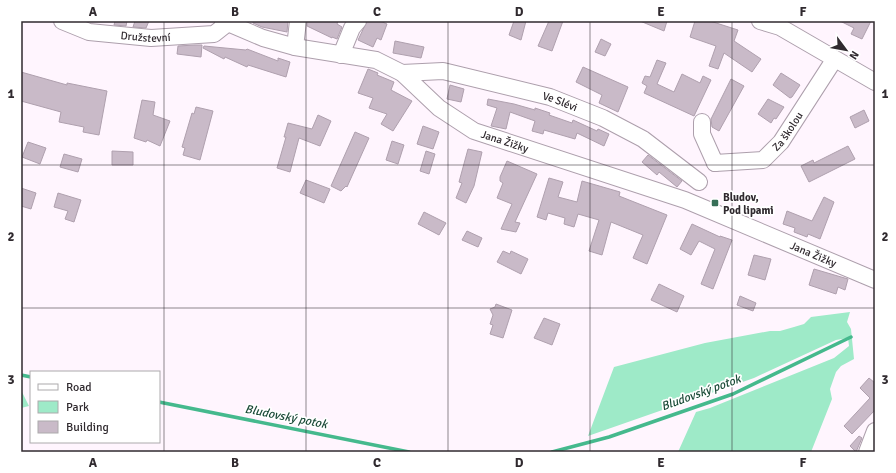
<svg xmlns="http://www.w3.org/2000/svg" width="896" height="473" viewBox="0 0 896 473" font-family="Signika,sans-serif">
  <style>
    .green { fill: #9eeac8 }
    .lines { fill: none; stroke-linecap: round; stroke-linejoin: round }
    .stream { stroke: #45b98d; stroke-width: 3.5 }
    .building { fill: #c9bac8; stroke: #afa0ae }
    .minor-casing { stroke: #ad9fac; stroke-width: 18 }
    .minor { stroke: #fff; stroke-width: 16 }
    .grid { fill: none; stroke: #302a2f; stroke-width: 1; stroke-opacity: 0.55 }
    .poi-dot { fill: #366f57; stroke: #fff; stroke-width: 1.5 }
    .labels { text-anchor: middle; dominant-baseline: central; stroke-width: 3.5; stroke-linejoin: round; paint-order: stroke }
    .street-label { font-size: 11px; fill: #302a2f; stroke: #fff }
    .poi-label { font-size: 11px; font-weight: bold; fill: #302a2f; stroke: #fff; text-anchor: start }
    .water-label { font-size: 12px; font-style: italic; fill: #1a4a37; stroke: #fff }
    .neatline { fill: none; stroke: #302a2f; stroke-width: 1.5 }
    .grid-label { font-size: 13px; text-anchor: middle; font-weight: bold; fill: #302a2f }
  </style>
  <rect width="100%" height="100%" fill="#fff5fe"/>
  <path class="green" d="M850 312 847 322 851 329 854 359 841 366 836 372 830 389 832 399 811 452H678L696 412 710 408 834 358 849 346 848 338 836 340 754 378 588 436 614 367 705 343 770 331H780L794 327 804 324 811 317Z
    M21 390 29 406 21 408Z"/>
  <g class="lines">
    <path class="stream" d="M21 375 31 377
      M159 402 409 452
      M552 452 609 437 733 394 851 337"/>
  </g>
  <path class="building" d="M115 21H127L126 26 114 25Z
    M135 21H149L146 28 133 27Z
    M253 21H288L287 32 262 27 253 23Z
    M307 21H338L337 24 342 27 337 39 332 37V38L307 26Z
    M367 21H380L387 24 381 40 377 38 373 47 358 40Z
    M514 21H526L521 40 509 35Z
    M549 21H563L552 51 538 46Z
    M640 21H667L664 31Z
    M695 21H710L738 30 734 41 761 59 752 72 724 53 718 69 709 66 716 46 690 37Z
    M840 21H871L862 39 851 34 854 28Z
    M601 39 611 44 605 56 595 52Z
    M395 41 424 47 421 58 393 53Z
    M195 45H202L201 57 177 54 178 46Z
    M204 46 246 50 247 49 278 61V58L290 62 286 77 248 65 247 67 225 57 224 59 203 48Z
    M657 60 666 63 657 84 674 92 682 74 700 83 703 76 711 80 694 116 644 93 647 86 642 83 645 76 650 77Z
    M583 67 628 87 618 112 599 103 602 95 576 82Z
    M368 69 378 73 377 75 394 82 391 90 412 101 393 131 381 124 387 114 369 108 373 98 358 93Z
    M21 72 67 85V83L107 91 99 135 83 132 84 127 59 122 61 112 21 101Z
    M781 73 800 85 792 97 790 98 773 85Z
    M731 79 744 86 719 131 712 127 711 119Z
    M450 85 464 89 461 102 447 99Z
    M488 99 514 104 535 110V108L550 113 549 115 572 123 573 120 597 131 598 129 609 134 604 146 577 133 575 139 544 130 543 134 532 131 535 121 510 112 506 129 491 126 497 108 487 105Z
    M768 99 784 107 776 119 774 118 771 123 758 114Z
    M142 100 155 102 153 115 170 121 160 146 147 140 146 142 134 138Z
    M196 107 213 111 200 160 183 155 185 148 182 147 192 113 194 114Z
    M864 110 869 121 855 128 850 117Z
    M318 115 331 121 320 146 299 138 290 172 277 168 286 137H284L288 123 312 129Z
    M423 126 439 132 433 149 417 144Z
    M355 132 369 138 347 187 346 186 341 191 331 186Z
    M392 141 404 145 398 164 386 160Z
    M28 142 46 148 40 164 22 157Z
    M848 146 855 159 809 182 801 166 813 160 814 163Z
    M468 149 482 152 474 186 466 203 456 198 462 183 459 182Z
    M112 151 133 152V165H112Z
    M426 151 435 154 429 174 420 171Z
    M64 154 82 159 78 172 60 167Z
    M648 155 682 181 677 187 659 172 657 175 642 162Z
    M507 161 537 174 515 222 520 223 516 232 501 229 512 204 497 198 503 183 500 181V177Z
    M549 178 563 182 558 197 577 202 582 181 620 192 619 196 667 215 647 264 633 258 643 235 611 222 602 255 589 251 599 220 578 214 574 227 564 224 565 218 548 213 546 220 537 217Z
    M306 180 330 189 324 203 300 193Z
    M21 188 36 193 31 209 21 206Z
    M58 193 81 200 74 222 65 219 68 211 54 207Z
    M824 197 834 202 820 239 808 234 807 237 794 232 795 228 783 224 787 211 812 221Z
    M424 212 446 223 439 235 418 224Z
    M692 224 720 237V236L732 240 713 289 701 284 715 249 699 241 691 255 680 249Z
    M467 231 482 238 478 247 462 240Z
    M503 251 510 254 511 251 528 259 521 274 497 262Z
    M754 255 771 259 765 280 748 275Z
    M814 269 848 279 845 290 838 287 836 294 809 285Z
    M659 284 684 296 677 312 651 300Z
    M740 296 756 303 753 311 737 305Z
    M496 304 512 310 503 338 490 334 493 325 490 324 493 315 490 309 495 307Z
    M544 318 560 324 552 345 534 338Z
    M869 378 875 383V410L852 434 844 426 870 398 860 388Z
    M859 436 862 438 856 452 850 446Z"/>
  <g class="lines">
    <g class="minor-casing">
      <g id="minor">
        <path id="s1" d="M62 21 89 32 151 38 214 34 228 23"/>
        <path id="s2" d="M223 21 263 38 295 47 376 60 402 73 439 108 474 131 685 200 875 280"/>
        <path d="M760 21 780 27 875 82"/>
        <path d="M295 47 298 21"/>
        <path d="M341 55 352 28 358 21"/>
        <path id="s3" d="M402 73 443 71 550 97 603 118 643 139 699 182"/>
        <path d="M702 122V134L715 163"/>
        <path id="s4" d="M715 163 763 160 781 142 834 60"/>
        <path d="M867 452 875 431"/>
      </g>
    </g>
    <use href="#minor" class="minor"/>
  </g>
  <path class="grid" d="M164 21V452M306 21V452M448 21V452M590 21V452M732 21V452M21 165H875M21 308H875"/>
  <rect class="poi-dot" x="711" y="199" width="8" height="8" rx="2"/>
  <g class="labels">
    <g class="street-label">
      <text stroke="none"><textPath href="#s1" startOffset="86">Družstevní</textPath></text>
      <text stroke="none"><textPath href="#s3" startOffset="162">Ve Slévi</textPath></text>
      <text stroke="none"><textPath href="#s4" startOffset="86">Za školou</textPath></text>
      <text stroke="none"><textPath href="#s2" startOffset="313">Jana Žižky</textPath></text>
      <text stroke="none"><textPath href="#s2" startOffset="642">Jana Žižky</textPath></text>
    </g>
    <g class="poi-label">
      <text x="723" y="197">Bludov,<tspan x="723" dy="13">Pod lipami</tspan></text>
    </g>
    <g class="water-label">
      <text transform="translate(701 393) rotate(-20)">Bludovský potok</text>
      <text transform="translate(286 417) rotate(11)">Bludovský potok</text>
    </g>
  </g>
  <rect width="896" height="473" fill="none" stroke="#ffffff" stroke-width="44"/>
  <rect x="30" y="371" width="130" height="72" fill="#ffffff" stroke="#acaaac"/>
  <rect x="38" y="384" width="20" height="6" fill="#ffffff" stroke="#acaaac"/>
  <text x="66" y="391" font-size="12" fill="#302a2f">Road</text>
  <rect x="38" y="401" width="20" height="12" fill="#9eeac8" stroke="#acaaac"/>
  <text x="66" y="411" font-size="12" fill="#302a2f">Park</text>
  <rect x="38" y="421" width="20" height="12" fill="#c9bac8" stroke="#acaaac"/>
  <text x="66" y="431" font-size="12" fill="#302a2f">Building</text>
  <g transform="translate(846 50) rotate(122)" stroke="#ffffff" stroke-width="3" paint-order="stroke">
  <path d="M0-3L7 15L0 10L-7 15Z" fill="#302a2f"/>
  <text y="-6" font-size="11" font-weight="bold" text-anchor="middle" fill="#302a2f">N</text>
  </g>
  <rect x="22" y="22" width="852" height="429" class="neatline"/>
  <g class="grid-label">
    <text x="93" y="16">A</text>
    <text x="235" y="16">B</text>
    <text x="377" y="16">C</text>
    <text x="519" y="16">D</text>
    <text x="661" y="16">E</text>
    <text x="803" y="16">F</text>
    <text x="11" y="98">1</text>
    <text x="885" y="98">1</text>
    <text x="11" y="241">2</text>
    <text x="885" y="241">2</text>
    <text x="11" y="384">3</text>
    <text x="885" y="384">3</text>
    <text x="93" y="467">A</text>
    <text x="235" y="467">B</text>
    <text x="377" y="467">C</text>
    <text x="519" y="467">D</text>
    <text x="661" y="467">E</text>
    <text x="803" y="467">F</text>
  </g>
</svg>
